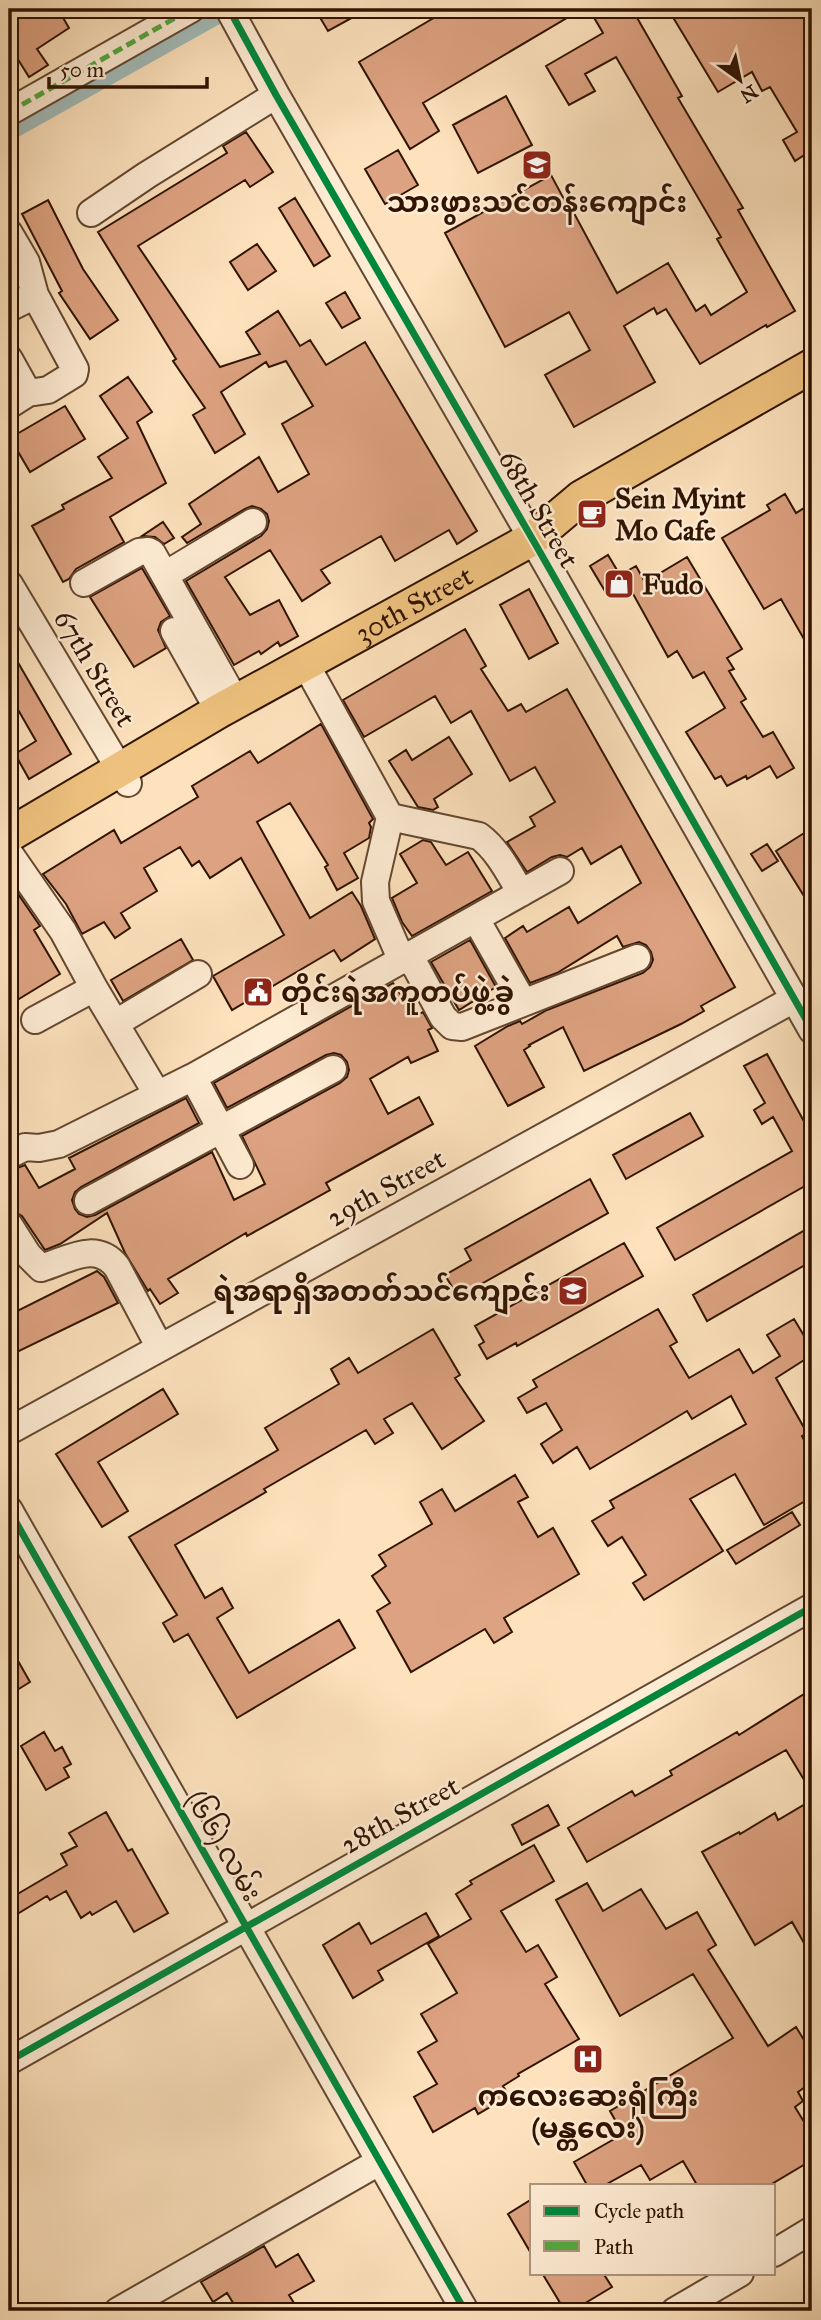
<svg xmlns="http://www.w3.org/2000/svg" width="821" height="2320" viewBox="0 0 821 2320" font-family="'IM FELL Great Primer','Noto Sans Myanmar',serif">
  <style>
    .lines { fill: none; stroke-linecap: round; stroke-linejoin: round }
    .canal { stroke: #a2bcba; stroke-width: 23 }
    .building { fill: #dda281; stroke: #301301; stroke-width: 2 }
    .minor-casing { stroke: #634730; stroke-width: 30 }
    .major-casing { stroke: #301301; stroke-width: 37 }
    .minor { stroke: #feecd4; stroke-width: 26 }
    .major { stroke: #eec17e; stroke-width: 33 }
    .quiet { stroke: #54a840; stroke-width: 5; stroke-dasharray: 10 5; stroke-linecap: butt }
    .cycleway-casing { stroke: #feecd4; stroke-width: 11 }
    .cycleway { stroke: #00873e; stroke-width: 7 }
    .labels { text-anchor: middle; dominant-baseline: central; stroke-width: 5; stroke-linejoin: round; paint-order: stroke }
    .poi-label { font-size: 28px; font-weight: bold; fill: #301301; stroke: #feecd4; text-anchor: start }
    .street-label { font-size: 28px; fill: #301301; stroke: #feecd4 }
  </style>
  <rect width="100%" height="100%" fill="#fde2bd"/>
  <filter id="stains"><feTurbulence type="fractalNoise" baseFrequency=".00286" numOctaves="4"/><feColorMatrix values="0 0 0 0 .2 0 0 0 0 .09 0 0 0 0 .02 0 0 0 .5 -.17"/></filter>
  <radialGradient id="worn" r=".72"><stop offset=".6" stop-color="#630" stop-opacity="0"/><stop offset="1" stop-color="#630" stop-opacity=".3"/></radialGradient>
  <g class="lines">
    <path class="canal" d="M9 129 223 9"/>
  </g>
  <path class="building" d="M9 9H58L69 28 37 49 48 65 29 77 9 45Z
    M315 9H368L328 31Z
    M449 9H582L423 103 439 131 410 149 359 62Z
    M589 9H632L682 96 678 98 743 208 738 210 795 311 767 327 766 325 700 364 666 309 657 314 654 308 624 326 655 382 574 427 545 375 590 350 569 312 505 347 445 233 551 175 566 203 568 202 617 293 668 263 696 311 705 305 711 315 747 292 717 239 721 237 616 57 585 74 595 91 569 105 546 66 603 33Z
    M668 9H812V158L809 152 795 161 783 140 797 132 770 87 762 91 752 72 718 92Z
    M506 96 532 145 478 173 453 125Z
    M246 132 273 172 250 187 245 180 138 246 220 367 260 354 246 332 278 311 300 346 310 340 326 365 365 342 477 531 457 544 449 530 395 561 381 536 321 570 330 583 302 601 270 550 225 577 250 615 279 600 298 636 280 646 278 642 261 654 259 651 234 665 186 581 261 536 267 529 269 521 267 514 261 509 252 506 245 509 187 543 182 537 201 524 189 504 259 457 278 492 309 474 282 424 313 406 286 361 269 367 266 362 221 392 245 434 215 453 193 415 205 408 173 361 176 359 98 232 227 153 223 146Z
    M398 150 418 185 385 204 365 169Z
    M295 198 330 256 314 266 279 208Z
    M48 200 83 269 118 320 90 339 59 293 62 291 22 214Z
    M257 244 276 271 248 290 230 262Z
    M345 292 360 318 342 328 326 303Z
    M128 377 152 412 137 422 166 483 110 517 124 542 76 569 69 579 63 582 32 526 64 509 62 505 112 478 98 457 128 438 100 396Z
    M65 406 85 439 30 472 10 438Z
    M785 494 796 513 812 503V653L781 599 764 609 722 538 770 510 767 505Z
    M163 522 174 538 164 544 155 537 142 536Z
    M608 555 626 585 608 596 590 566Z
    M687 557 742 649 727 658 734 669 729 671 746 699 741 702 763 737 773 732 794 768 777 778 770 766 747 779 746 776 727 786 721 776 715 779 686 732 725 708 704 672 693 678 677 651 668 657 622 574 636 566 645 582Z
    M142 568 170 616 161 622 158 630 166 648 134 667 90 597Z
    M529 589 558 643 529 659 500 605Z
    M465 629 486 666 481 669 508 711 521 704 526 712 567 689 735 987 701 1006 704 1011 681 1024 584 1071 563 1027 529 1045 530 1046 524 1050 544 1087 508 1106 475 1046 508 1026 520 1021 522 1024 547 1010 643 973 650 967 653 960 651 952 646 945 639 942 623 947 617 936 557 973 530 983 505 938 523 926 527 932 569 907 578 923 641 883 621 846 591 864 582 848 567 857 560 855 552 857 527 872 507 842 535 826 530 817 555 802 535 767 510 781 471 711 451 723 435 696 364 737 343 700Z
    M9 647 71 754 29 779 15 754 36 741 9 694Z
    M321 724 373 819 369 823 371 827 369 838 344 853 358 878 337 890 325 867 328 865 290 803 257 822 310 918 352 892 361 906 375 939 341 961 334 950 232 1010 213 976 284 935 241 858 210 878 199 861 192 866 180 847 144 868 157 891 121 913 130 928 115 938 104 922 82 934 66 904 43 874 114 830 121 843 198 797 192 786 250 751 258 763Z
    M449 737 472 774 434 799 438 807 433 810 418 807 389 761 406 750 412 760Z
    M812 828V909L776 851Z
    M423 840 431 842 446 865 468 852 492 891 412 936 402 922 392 898 417 883 400 854Z
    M767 844 778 861 762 871 751 854Z
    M16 891 40 926 34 930 60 974 9 1005V896Z
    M181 939 193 960 123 1001 111 980Z
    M470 940 496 987 459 1010 431 962Z
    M393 983 415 1016 423 1012 432 1028 428 1030 438 1051 411 1063 408 1057 370 1079 388 1114 419 1097 433 1124 326 1183 330 1190 247 1236 246 1233 168 1279 178 1293 160 1304 150 1289 148 1291 125 1253 107 1213 60 1244 45 1250 22 1216 11 1210 9 1206V1171L25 1165 39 1188 75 1169 69 1158 186 1098 199 1123 81 1187 75 1192 72 1200 75 1209 79 1214 87 1217 95 1215 212 1152 234 1200 265 1184 242 1136 340 1083 347 1077 349 1070 347 1062 341 1055 334 1053 326 1055 227 1108 214 1083Z
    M767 1054 812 1136V1182L675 1260 657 1228 792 1151 773 1117 762 1124 754 1110 765 1103 744 1066Z
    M690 1113 703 1136 626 1179 613 1155Z
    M590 1179 608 1213 458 1297 445 1275 471 1260 465 1249Z
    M812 1226V1261L707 1321 693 1295Z
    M624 1243 643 1276 517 1346 516 1343 487 1359 479 1345 484 1342 475 1326Z
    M97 1271 104 1277 118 1303 17 1352 9 1335V1315Z
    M658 1309 677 1342 670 1346 689 1378 739 1349 753 1373 780 1356 767 1335 794 1319 806 1339 812 1335V1355L776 1378 807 1433 802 1436 812 1455V1497L764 1525 735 1474 690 1499 723 1551 644 1600 633 1583 646 1575 622 1537 608 1546 592 1521 614 1508 610 1501 746 1424 731 1396 692 1419 687 1411 590 1469 577 1447 553 1463 541 1444 562 1430 546 1403 527 1413 518 1398 537 1387 533 1380Z
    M433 1329 460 1375 455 1378 484 1421 442 1449 412 1403 384 1419 393 1433 375 1444 366 1430 264 1489 266 1492 175 1545 205 1598 222 1588 233 1608 217 1618 249 1673 339 1620 355 1648 237 1718 188 1634 174 1642 163 1623 177 1615 129 1537 278 1450 265 1428 339 1384 331 1369 349 1358 358 1373Z
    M163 1389 178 1414 98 1462 128 1511 102 1527 56 1454Z
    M515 1475 528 1497 518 1502 538 1537 553 1528 579 1574 504 1618 512 1632 494 1643 485 1629 411 1672 377 1611 390 1603 372 1576 386 1566 379 1555 432 1524 420 1502 442 1489 455 1511Z
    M792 1512 800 1525 736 1564 727 1550Z
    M9 1645 30 1682 9 1695Z
    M812 1689V1793L786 1750 587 1862 568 1828 632 1791 635 1796 672 1775 670 1771 737 1732 739 1735Z
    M44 1732 55 1751 62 1747 71 1764 64 1768 69 1777 46 1790 21 1746Z
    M812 1800V1957L792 1922 755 1945 702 1852 739 1832 740 1834 775 1813 778 1820Z
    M548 1805 559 1825 522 1845 512 1825Z
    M106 1812 128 1851 132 1849 168 1913 134 1932 116 1901 92 1915 90 1912 81 1918 66 1891 50 1900 47 1896 9 1919V1899L67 1865 61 1854 77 1846 69 1833Z
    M534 1845 554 1881 501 1911 526 1952 538 1945 557 1977 545 1984 579 2039 518 2074 519 2076 503 2086 509 2096 478 2114 475 2108 433 2132 414 2097 437 2084 418 2052 437 2041 421 2014 457 1993 428 1944 471 1919 456 1894 472 1884 470 1881Z
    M587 1883 603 1911 641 1889 666 1929 697 1912 716 1945 708 1950 768 2046 796 2027 812 2053V2082L798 2092 803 2101 795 2107 812 2135V2160L770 2185H697L683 2161 650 2180 641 2165 605 2185H587L574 2162 623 2134 610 2111 733 2038 693 1974 620 2016 556 1900Z
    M426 1913 439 1936 378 1971 383 1980 353 1998 323 1945 359 1923 371 1944Z
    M532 2199V2255L508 2214Z
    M264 2246 276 2267 298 2254 314 2281 289 2295 299 2311H238L227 2293 213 2302 201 2282Z
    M542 2273H603L612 2287 572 2311H565Z"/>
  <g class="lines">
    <g class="minor-casing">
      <path id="minor" d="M229 9 276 95 537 547 812 1030
        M9 112 191 9
        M91 213 147 175 276 95
        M9 233 26 262 35 295
        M9 308 35 295 75 369 74 374 48 390 28 393
        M9 359 28 393 9 405
        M165 575 253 522
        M84 583 139 552 148 551 152 553 236 702
        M9 584 128 783
        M174 631 219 711
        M305 663 390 817 375 882 376 901 402 961
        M390 817 479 836C498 850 509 873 521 893
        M9 853 63 931 94 988 157 1094
        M476 919 523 1002
        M410 956 443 1017 452 1026 462 1027 637 958
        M35 1020 94 988
        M116 1023 198 974
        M193 1077 240 1165
        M9 1155 25 1147 39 1148 59 1144 193 1077 560 871
        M88 1201 333 1069
        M9 1225 28 1255 41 1268C68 1260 96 1240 117 1267L160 1348
        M9 1431 794 999
        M9 1510 465 2311
        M9 2061 812 1607
        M774 2253 812 2230
        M118 2311 379 2162
        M675 2311 740 2273"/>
    </g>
    <g class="major-casing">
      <g id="major">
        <path id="s1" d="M9 835 219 711 532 539 582 497 812 366"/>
      </g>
    </g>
    <use href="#minor" class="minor"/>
    <use href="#major" class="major"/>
    <path class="quiet" d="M9 112 191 9"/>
    <g class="cycleway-casing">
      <path id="cycleway" d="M229 9 276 95 537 547 812 1030
        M9 1510 465 2311
        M9 2061 812 1607"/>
    </g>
    <use href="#cycleway" class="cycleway"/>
  </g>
  <defs>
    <g id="school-square" transform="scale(1.575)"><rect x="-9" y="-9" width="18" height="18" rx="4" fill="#8f2418" stroke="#feecd4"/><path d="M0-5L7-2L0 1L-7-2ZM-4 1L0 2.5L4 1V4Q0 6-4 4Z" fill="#fff"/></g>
    <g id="cafe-square" transform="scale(1.575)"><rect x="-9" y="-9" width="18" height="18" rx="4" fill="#8f2418" stroke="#feecd4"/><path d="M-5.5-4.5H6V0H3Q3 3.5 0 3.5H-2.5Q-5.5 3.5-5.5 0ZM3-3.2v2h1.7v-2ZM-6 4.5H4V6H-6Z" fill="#fff"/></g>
    <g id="shop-square" transform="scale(1.575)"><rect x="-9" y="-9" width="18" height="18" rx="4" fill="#8f2418" stroke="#feecd4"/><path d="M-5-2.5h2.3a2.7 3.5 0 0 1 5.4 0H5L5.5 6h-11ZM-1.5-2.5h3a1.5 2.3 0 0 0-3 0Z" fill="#fff"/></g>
    <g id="civic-square" transform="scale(1.575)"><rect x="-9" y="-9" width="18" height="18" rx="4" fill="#8f2418" stroke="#feecd4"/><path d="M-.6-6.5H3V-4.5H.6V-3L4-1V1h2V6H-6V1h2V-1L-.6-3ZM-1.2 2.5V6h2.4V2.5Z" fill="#fff"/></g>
    <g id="university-square" transform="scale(1.575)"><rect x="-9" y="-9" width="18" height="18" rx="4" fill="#8f2418" stroke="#feecd4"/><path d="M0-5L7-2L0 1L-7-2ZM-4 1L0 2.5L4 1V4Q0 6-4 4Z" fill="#fff"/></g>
    <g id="hospital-square" transform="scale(1.575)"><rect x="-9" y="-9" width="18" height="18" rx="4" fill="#8f2418" stroke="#feecd4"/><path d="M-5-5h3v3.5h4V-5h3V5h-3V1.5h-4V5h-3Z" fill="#fff"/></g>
  </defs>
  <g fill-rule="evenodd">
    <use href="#school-square" x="537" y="165"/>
    <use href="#cafe-square" x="592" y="514"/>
    <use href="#shop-square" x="619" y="584"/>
    <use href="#civic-square" x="258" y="992"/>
    <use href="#university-square" x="573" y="1291"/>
    <use href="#hospital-square" x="588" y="2059"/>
  </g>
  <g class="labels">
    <g class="poi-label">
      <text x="537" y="202" text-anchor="middle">သားဖွားသင်တန်းကျောင်း</text>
      <text x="615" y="498">Sein Myint<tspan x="615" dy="32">Mo Cafe</tspan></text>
      <text x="642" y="584">Fudo</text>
      <text x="281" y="992">တိုင်းရဲအကူတပ်ဖွဲ့ခွဲ</text>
      <text x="550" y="1291" text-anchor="end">ရဲအရာရှိအတတ်သင်ကျောင်း</text>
      <text x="588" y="2096" text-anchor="middle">ကလေးဆေးရုံကြီး<tspan x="588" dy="32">(မန္တလေး)</tspan></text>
    </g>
    <g class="street-label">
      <text transform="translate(539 509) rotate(60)">68th Street</text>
      <text stroke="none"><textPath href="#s1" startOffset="466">30th Street</textPath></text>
      <text transform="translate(95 668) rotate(59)">67th Street</text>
      <text transform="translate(386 1188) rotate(-29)">29th Street</text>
      <text transform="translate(400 1815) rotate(-29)">28th Street</text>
      <text transform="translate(224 1846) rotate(60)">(၆၆) လမ်း</text>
    </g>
  </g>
  <rect width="821" height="2320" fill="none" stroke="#fde2bd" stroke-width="35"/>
  <rect x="10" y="10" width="800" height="2299" fill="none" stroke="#301301" stroke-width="3.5"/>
  <rect x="18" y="18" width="786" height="2285" fill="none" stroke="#301301" stroke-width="2"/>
  <rect x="530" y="2184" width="245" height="91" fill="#feecd4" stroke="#ac9580" stroke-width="2"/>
  <rect x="544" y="2206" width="35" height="10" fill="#00873e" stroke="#ac9580" stroke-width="2"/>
  <text x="594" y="2218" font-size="21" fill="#301301">Cycle path</text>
  <rect x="544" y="2241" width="35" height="10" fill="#54a840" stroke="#ac9580" stroke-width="2"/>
  <text x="594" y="2254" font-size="21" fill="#301301">Path</text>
  <g transform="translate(740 80) rotate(147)" stroke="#feecd4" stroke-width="5" paint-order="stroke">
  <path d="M0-5L12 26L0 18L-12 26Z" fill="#301301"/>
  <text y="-10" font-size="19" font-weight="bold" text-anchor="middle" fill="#301301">N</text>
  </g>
  <path d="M49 77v10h158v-10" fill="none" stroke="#301301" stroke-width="3.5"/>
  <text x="60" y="77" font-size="21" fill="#301301" stroke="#feecd4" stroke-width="5" paint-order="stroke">50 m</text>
  <rect width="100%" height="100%" filter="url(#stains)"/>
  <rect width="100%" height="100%" fill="url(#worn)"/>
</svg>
